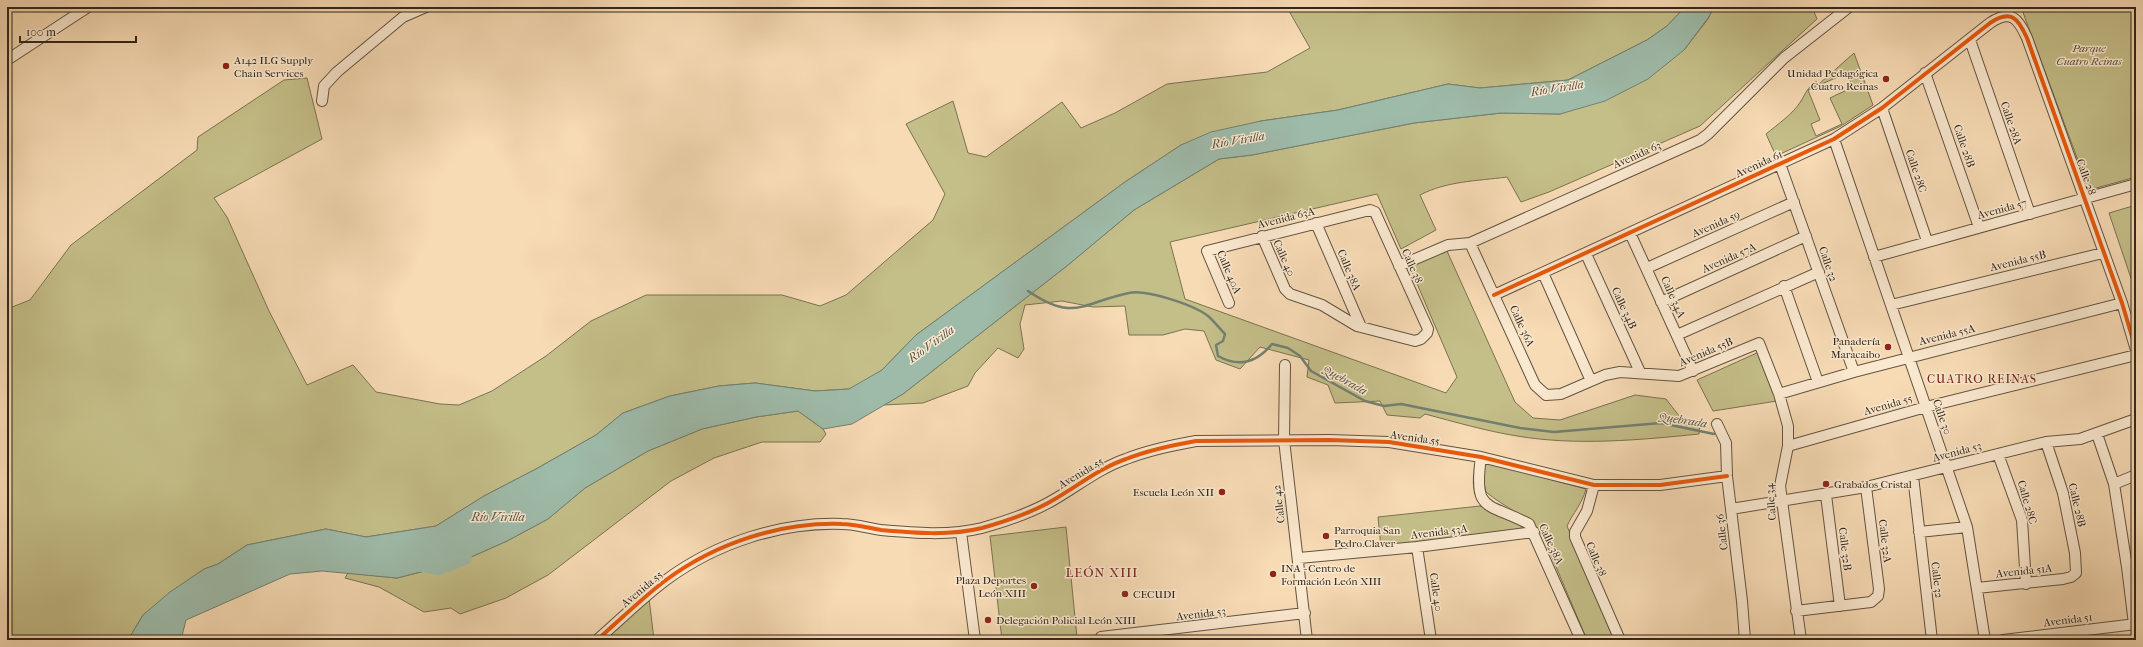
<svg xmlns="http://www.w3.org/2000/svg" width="2143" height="647" viewBox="0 0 2143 647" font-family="'IM FELL French Canon',serif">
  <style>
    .green { fill: #c4be88; stroke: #7b7252; fill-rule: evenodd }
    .water { fill: #9ebbaa; stroke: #738071 }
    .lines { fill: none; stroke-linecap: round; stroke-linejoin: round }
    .stream { stroke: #738071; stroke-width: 2.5 }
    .river { stroke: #9ebbaa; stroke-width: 14 }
    .minor-casing { stroke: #635442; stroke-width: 12 }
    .minor { stroke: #fae8cf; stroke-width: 10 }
    .cycleway-casing { stroke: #fae8cf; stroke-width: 6 }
    .cycleway { stroke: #e8590c; stroke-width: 4 }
    .poi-dot { fill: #8f2418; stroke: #fae8cf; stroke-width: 1.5 }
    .labels { text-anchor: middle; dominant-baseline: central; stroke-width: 3; stroke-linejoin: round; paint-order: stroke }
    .park-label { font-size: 11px; font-style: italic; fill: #564d36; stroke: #fae8cf }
    .poi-label { font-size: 11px; fill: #32271b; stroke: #fae8cf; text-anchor: start }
    .street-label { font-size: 11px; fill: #32271b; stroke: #fae8cf }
    .water-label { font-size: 12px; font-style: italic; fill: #525346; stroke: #fae8cf }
    .neighbourhood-label { font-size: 12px; letter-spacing: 1px; fill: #7a1f14; stroke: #fae8cf }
    .quarter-label { font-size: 13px; letter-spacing: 1px; fill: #7a1f14; stroke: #fae8cf }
  </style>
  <rect width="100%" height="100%" fill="#f7dbb5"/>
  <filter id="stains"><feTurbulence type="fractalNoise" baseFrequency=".005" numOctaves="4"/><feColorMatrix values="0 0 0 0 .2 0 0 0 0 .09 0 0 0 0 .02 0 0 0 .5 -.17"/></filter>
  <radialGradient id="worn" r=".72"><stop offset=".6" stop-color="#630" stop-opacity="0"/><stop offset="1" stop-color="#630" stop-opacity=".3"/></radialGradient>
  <path class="green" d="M1285 7H1685L1667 26 1647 40 1568 80 1480 88 1448 84 1338 110 1261 121 1181 145 1125 182 916 335 882 370 865 381 849 389 815 391 755 383 719 386 670 396 623 413 596 435 536 469 484 496 436 526 366 537 326 529 247 545 218 564 204 569 143 615 128 640H7V537L10 535 7 531V391L9 388 7 387V309L30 300 71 245 197 150 198 137 284 80 307 78 322 139 214 198 227 217 269 311 307 385 353 365 376 392 440 404 459 405 492 391 546 356 591 321 646 295H782L820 306 846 295 933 220 945 194 906 124 953 101 968 153 986 157 1062 102 1081 128 1115 113 1167 84 1267 72 1310 48 1289 11Z
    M1714 7H1812L1817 19 1700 126 1549 192 1521 202 1507 177C1477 181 1447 181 1420 195L1436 230 1401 249 1377 194 1170 242 1185 299 1446 393 1457 377 1409 265 1447 251 1515 402 1533 418 1560 420 1635 395 1666 399 1680 417 1700 422 1699 434C1640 440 1576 446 1517 436 1486 431 1455 422 1425 414L1420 418 1387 415 1380 401 1335 403 1328 385 1307 377 1309 360 1260 347 1240 369 1216 360 1204 331 1185 329 1163 335H1129L1125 306 1093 307 1062 301 1025 305 1020 324 1024 349 1018 358 998 348 975 373 968 386 923 403 884 405 903 394 1068 265 1134 210 1219 159 1252 155 1414 123 1501 113 1560 114 1684 50 1708 19Z
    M2021 7H2125L2136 14V177L2089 190Z
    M1854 53 1873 105 1841 126 1776 156 1766 134C1778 124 1793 114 1801 101 1807 91 1806 90 1816 81L1819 84ZM1847 73 1853 87 1830 98 1842 124 1816 136 1811 124 1820 120 1808 90Z
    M2136 205V293L2109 213Z
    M1759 352 1777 401 1713 411 1697 380Z
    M798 411 823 429 826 434 820 442H762L714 458 671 481 548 575 506 598 460 614 451 608 424 612 379 587 345 578 348 573 397 578 460 562 507 541 548 519 585 488 648 451 702 429 756 417Z
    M1485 462 1586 489C1582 504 1573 513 1567 526L1614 640H1587L1543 536C1527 515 1505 508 1486 492L1483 479Z
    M1480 506 1517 522 1525 531 1381 548 1378 517Z
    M1066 527 1077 637 1050 640H1002L990 536Z
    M649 598 654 640H602Z"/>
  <path class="water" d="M1685 7H1714L1708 18 1684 50 1648 79 1605 101 1560 114 1501 113 1414 123 1252 155 1219 159 1134 210 1068 265 903 394 852 424 823 429 798 411 756 417 702 429 648 451 585 488 548 519 507 541 460 562 397 578 322 571 290 574 186 620 181 640H128L143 615 170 592 204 569 218 564 247 545 326 529 366 537 436 526 484 496 536 469 596 435 623 413 670 396 719 386 755 383 815 391 849 389 882 370 916 335 1125 182 1181 145 1211 132 1261 121 1338 110 1448 84 1480 88 1568 80 1647 40 1667 26Z"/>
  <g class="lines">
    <path class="stream" d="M1028 291C1075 323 1083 302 1129 293 1146 289 1194 305 1208 316 1214 321 1219 328 1225 334L1223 341 1216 345 1218 356C1239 368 1257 362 1272 344L1288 348 1300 356 1311 371 1365 401 1384 406 1401 404 1520 428 1554 432 1661 423 1714 434"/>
    <path class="river" d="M418 564 439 568 465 558"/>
    <g class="minor-casing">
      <path id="minor" d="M1970 40 2030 214
        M7 60 88 7
        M1925 73 1979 227
        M322 101 324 86 337 72 403 17 426 7
        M1882 108 1927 241
        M1834 139 1967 527 1985 640
        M1780 164 1854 372
        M1316 223 1361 327
        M1630 233 1693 371
        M1470 243 1535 385 1546 395 1561 394 1605 375 1620 372 1679 376 1759 343 1779 394 1788 426V446L1780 486 1801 640
        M1586 254 1640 372
        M1874 257 2136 184
        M1399 266 1448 245 1470 243 1700 140 1708 134 1784 58 1849 7
        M1647 268 1794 202
        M1543 273 1591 381
        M1784 286 1818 382
        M1494 295 1834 139 1882 108 1990 23C2011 9 2018 18 2027 38L2122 303 2136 350
        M1661 302 1806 236
        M1229 303 1207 251 1370 210 1375 212 1428 329 1427 333 1421 339 1415 341 1357 326 1322 305 1290 294 1285 289 1262 236
        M1891 305 2103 253
        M1677 335 1819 272
        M1285 365 1284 440 1307 640
        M1779 394 1854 372 2122 303
        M1717 424 1726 443 1727 476 1742 601 1745 640
        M2097 434 2114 484 2127 567 2134 624
        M1788 446 1926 407 2136 355
        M1998 454 2022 520 2026 584
        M1481 457C1473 513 1487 502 1529 524L1581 640
        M1913 476 1932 640
        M2114 484 2136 475
        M1594 485 1587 511 1575 532V537L1620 640
        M1826 495 1840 606
        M1731 509 1866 487 2046 442 2080 439 2136 419
        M961 532 975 640
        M1919 532 1967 527
        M1417 547 1431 640
        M1299 558 1417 547 1534 532
        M1977 588 2063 579 2071 577 2076 573 2075 553 2063 493 2046 442
        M1796 611 1871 602 1878 596 1879 589 1866 487
        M1101 637 1305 613
        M597 640C620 620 642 598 666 580 716 543 780 522 842 524 855 524 868 528 881 530 914 533 950 536 982 528 1007 521 1032 513 1055 499 1079 485 1100 468 1126 459 1149 450 1173 445 1196 441L1330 440 1389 442 1481 457 1594 485H1660L1727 476
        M2003 640 2136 624"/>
    </g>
    <use href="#minor" class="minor"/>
    <g class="cycleway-casing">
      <path id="cycleway" d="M1494 295 1834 139 1882 108 1990 23C2011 9 2018 18 2027 38L2122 303 2136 350
        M597 640C620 620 642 598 666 580 716 543 780 522 842 524 855 524 868 528 881 530 914 533 950 536 982 528 1007 521 1032 513 1055 499 1079 485 1100 468 1126 459 1149 450 1173 445 1196 441L1330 440 1389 442 1481 457 1594 485H1660L1727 476"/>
    </g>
    <use href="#cycleway" class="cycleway"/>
  </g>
  <g class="poi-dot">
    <circle cx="226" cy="66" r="4"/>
    <circle cx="1886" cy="79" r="4"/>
    <circle cx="1888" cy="347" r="4"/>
    <circle cx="1826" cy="484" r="4"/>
    <circle cx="1222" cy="492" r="4"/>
    <circle cx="1326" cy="536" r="4"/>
    <circle cx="1273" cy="574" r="4"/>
    <circle cx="1034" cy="586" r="4"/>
    <circle cx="1125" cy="594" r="4"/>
    <circle cx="988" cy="620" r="4"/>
  </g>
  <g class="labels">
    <g class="park-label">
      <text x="2089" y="48">Parque<tspan x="2089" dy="13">Cuatro Reinas</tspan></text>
    </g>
    <g class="poi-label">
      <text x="234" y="60">A142 ILG Supply<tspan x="234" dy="13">Chain Services</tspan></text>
      <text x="1878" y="73" text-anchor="end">Unidad Pedagógica<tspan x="1878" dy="13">Cuatro Reinas</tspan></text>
      <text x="1880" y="341" text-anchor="end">Panadería<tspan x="1880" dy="13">Maracaibo</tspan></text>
      <text x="1834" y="484">Grabados Cristal</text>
      <text x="1214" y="492" text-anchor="end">Escuela León XII</text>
      <text x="1334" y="530">Parroquia San<tspan x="1334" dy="13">Pedro Claver</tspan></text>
      <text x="1281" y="568">INA - Centro de<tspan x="1281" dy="13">Formación León XIII</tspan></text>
      <text x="1026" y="580" text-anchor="end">Plaza Deportes<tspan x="1026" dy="13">León XIII</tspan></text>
      <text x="1133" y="594">CECUDI</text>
      <text x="996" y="620">Delegación Policial León XIII</text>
    </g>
    <g class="street-label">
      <text transform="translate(2011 123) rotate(71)">Calle 28A</text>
      <text transform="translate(1964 146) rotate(71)">Calle 28B</text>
      <text transform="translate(1637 155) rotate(-24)">Avenida 63</text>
      <text transform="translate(1759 164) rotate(-25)">Avenida 61</text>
      <text transform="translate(1916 171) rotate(71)">Calle 28C</text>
      <text transform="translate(2086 177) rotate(70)">Calle 28</text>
      <text transform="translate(2002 209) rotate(-15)">Avenida 57</text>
      <text transform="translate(1286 218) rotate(-14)">Avenida 63A</text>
      <text transform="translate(1716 224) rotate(-24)">Avenida 59</text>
      <text transform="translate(1284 258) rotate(66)">Calle 40</text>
      <text transform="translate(1729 258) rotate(-24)">Avenida 57A</text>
      <text transform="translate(2018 261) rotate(-14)">Avenida 55B</text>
      <text transform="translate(1828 264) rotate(71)">Calle 32</text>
      <text transform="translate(1412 266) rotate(66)">Calle 38</text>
      <text transform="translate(1349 270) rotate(67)">Calle 38A</text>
      <text transform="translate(1229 272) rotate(67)">Calle 40A</text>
      <text transform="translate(1673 297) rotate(66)">Calle 34A</text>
      <text transform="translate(1624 308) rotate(65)">Calle 34B</text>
      <text transform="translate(1522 326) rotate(65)">Calle 36A</text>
      <text transform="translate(1947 335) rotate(-14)">Avenida 55A</text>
      <text transform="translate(1706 352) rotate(-23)">Avenida 55B</text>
      <text transform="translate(1888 405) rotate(-16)">Avenida 55</text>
      <text transform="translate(1942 417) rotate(71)">Calle 30</text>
      <text transform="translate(1415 438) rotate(8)">Avenida 55</text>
      <text transform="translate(1957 452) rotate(-15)">Avenida 53</text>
      <text transform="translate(1081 473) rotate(-31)">Avenida 55</text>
      <text transform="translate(1771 502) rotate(-95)">Calle 34</text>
      <text transform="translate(2027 502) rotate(74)">Calle 28C</text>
      <text transform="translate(1279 504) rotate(-97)">Calle 42</text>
      <text transform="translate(2077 505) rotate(77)">Calle 28B</text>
      <text transform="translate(1439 532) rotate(-7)">Avenida 53A</text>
      <text transform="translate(1722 532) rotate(-97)">Calle 36</text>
      <text transform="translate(1885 541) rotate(83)">Calle 32A</text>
      <text transform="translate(1551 544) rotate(65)">Calle 38A</text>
      <text transform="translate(1845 549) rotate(83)">Calle 32B</text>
      <text transform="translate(1596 559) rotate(67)">Calle 38</text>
      <text transform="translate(2024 571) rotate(-6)">Avenida 51A</text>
      <text transform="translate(1937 580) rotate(83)">Calle 32</text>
      <text transform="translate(642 589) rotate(-40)">Avenida 55</text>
      <text transform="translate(1436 592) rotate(82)">Calle 40</text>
      <text transform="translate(1201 614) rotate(-7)">Avenida 53</text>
      <text transform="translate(2068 620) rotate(-7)">Avenida 51</text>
    </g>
    <g class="water-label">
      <text transform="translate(1557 88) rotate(-9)">Río Virilla</text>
      <text transform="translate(1238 140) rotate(-10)">Río Virilla</text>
      <text transform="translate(931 344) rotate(-36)">Río Virilla</text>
      <text transform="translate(1345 380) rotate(29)">Quebrada</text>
      <text transform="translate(1683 420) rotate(9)">Quebrada</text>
      <text x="498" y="517">Río Virilla</text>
    </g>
    <g class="neighbourhood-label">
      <text x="1982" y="379">CUATRO REINAS</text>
    </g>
    <g class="quarter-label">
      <text x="1102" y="572">LEÓN XIII</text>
    </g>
  </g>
  <rect width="2143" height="647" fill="none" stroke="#f7dbb5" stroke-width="24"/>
  <rect x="8" y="8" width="2127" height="631" fill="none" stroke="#32271b" stroke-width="2"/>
  <rect x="12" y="12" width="2119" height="623" fill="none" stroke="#32271b"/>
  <path d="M20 36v6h116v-6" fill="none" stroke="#32271b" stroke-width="2"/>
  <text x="26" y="36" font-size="12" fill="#32271b" stroke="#fae8cf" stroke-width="3" paint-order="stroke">100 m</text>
  <rect width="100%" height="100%" filter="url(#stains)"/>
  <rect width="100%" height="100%" fill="url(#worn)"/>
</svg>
